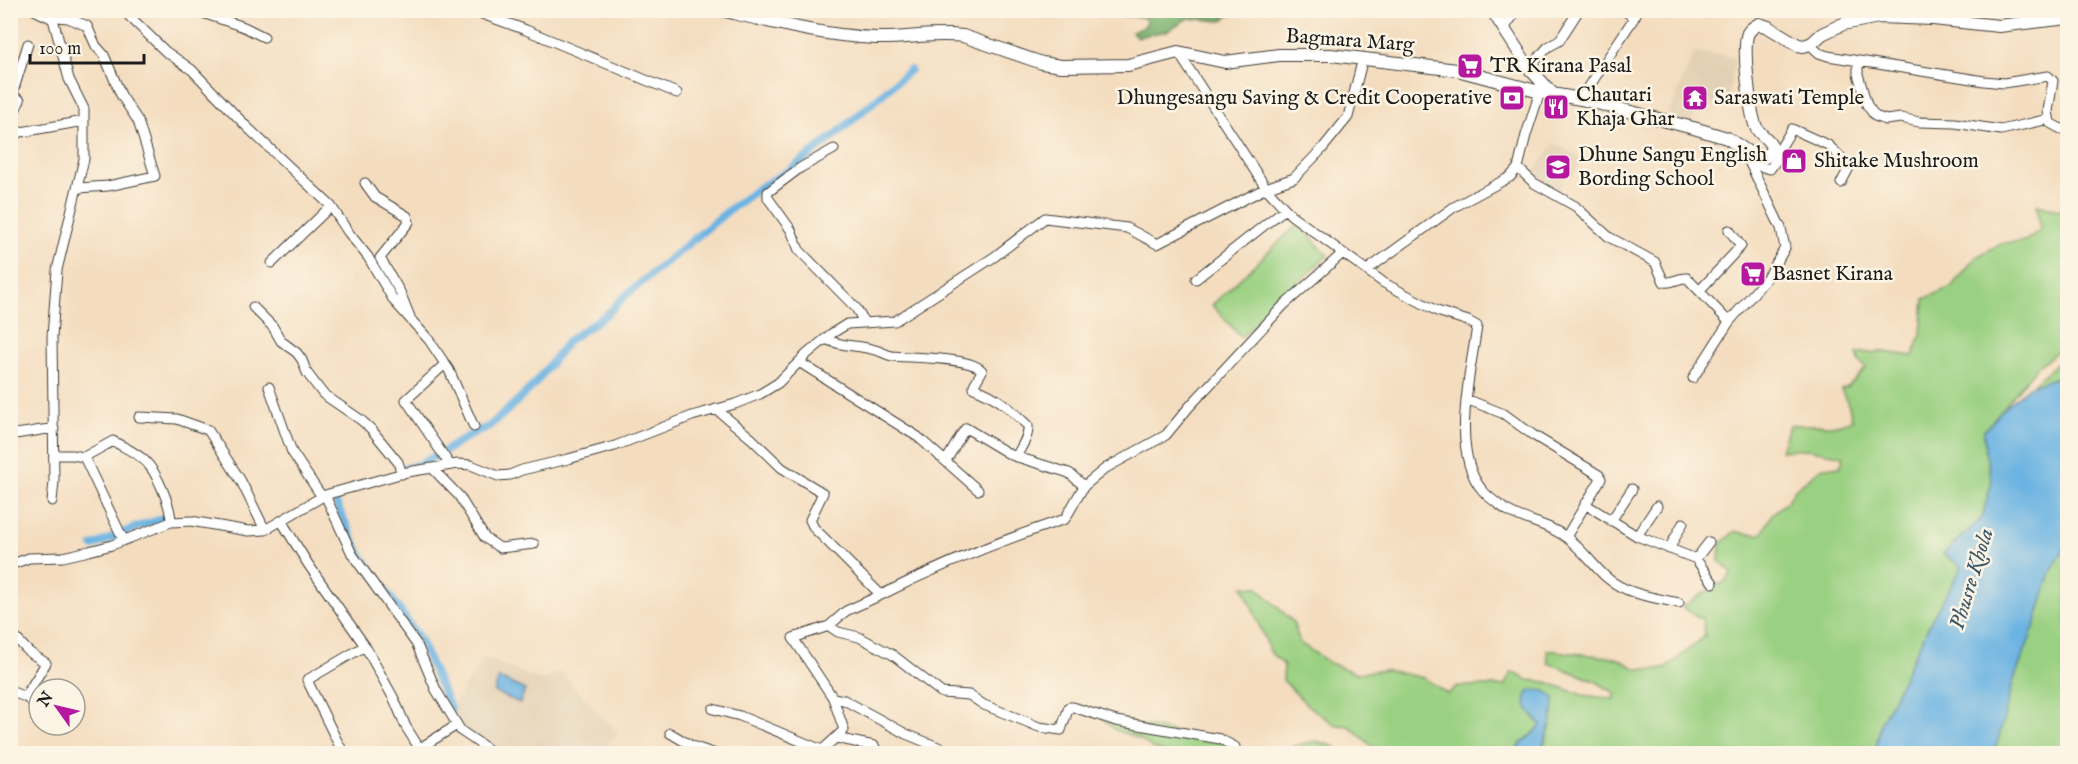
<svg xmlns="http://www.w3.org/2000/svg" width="2078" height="764" viewBox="0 0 2078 764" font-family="'IM FELL English',serif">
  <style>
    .built { fill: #e3d0b4 }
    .green { fill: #9ad081; stroke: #5b764e; stroke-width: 1.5 }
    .forest { fill: #7bb26f; stroke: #4c6746; stroke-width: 1.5 }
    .water { fill: #6ab3e2; stroke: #43687f; stroke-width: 1.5 }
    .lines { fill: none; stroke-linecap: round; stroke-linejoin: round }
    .canal { stroke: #6ab3e2; stroke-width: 8 }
    .street-casing { stroke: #3c3934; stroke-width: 11 }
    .secondary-casing { stroke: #3c3934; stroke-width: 14 }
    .street { stroke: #fff; stroke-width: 9 }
    .secondary { stroke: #fff; stroke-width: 12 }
    .labels { text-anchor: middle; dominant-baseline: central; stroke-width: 5; stroke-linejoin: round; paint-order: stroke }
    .street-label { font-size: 21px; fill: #1c1c1c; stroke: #fcf5e5 }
    .poi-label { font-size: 21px; fill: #1c1c1c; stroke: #fcf5e5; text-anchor: start }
    .water-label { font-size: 22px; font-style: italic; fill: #3b586b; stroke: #fcf5e5 }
  </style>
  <rect width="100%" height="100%" fill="#fcf5e5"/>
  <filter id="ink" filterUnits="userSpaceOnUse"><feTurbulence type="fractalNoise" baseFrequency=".0167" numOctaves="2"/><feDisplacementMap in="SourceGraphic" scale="12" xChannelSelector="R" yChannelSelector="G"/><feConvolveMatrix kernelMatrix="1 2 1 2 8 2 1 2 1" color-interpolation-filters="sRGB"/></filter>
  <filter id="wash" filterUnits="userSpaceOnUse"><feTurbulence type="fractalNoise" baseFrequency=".008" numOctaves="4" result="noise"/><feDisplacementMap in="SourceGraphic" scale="24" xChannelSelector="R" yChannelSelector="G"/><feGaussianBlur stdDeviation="1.35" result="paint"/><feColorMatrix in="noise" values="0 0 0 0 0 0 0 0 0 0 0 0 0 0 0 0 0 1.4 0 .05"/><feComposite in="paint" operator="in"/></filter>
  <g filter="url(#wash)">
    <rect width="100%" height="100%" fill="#f4ddbf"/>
    <path class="built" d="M1694 52 1735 57 1727 108 1697 101 1691 124 1668 116Z
      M1554 143 1584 160 1572 177 1567 175 1557 193 1530 178Z
      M483 657 542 681 560 672 618 733 602 753H499L460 727 451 709Z"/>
    <path class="green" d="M2037 205 2062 211 2068 226 2067 344 2037 367 1984 431 1985 451 1992 481 1982 518 1943 554 1962 567 1934 615 1881 723 1875 753H1541L1551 726 1532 716 1541 724C1533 739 1522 737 1514 753H1380L1349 726 1335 725 1307 705 1283 680 1284 665 1271 653 1243 586 1257 587 1293 622 1300 643 1330 663 1356 673 1386 670 1424 678 1448 694 1457 686H1504L1512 672 1528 680 1547 682 1582 695 1615 699V693L1595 681 1548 663 1547 650 1617 658 1637 669H1665L1705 636 1703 620 1682 607 1718 584H1723L1732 572 1719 561 1720 545 1735 531 1747 534H1762L1772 514 1787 502 1795 489 1823 467H1840L1844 456 1806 449 1781 451 1789 425H1838L1852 420 1849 406 1841 390 1848 387 1866 368 1859 361 1857 353 1885 352 1913 356 1921 335 1924 299 1951 287 1976 257 2002 243 2025 241 2040 230Z
      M1298 224 1328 255 1241 337 1212 305Z
      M2067 355V374L2030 386Z
      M2067 544V753L1993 754 2013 682 2051 572Z
      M1102 718 1219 740 1231 748 1251 749 1255 753H1166L1152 748 1140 739 1114 729Z
      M1316 741 1335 747 1341 753H1288L1294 746Z"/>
    <path class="forest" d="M1086 11V10L1236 11 1221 21 1188 18 1167 31 1137 37 1132 32 1144 27 1147 22 1143 17 1097 15Z"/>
    <path class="water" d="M2067 374V544L2051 572 2035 625 2013 682 1997 744 1993 753H1875L1881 723 1934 615 1962 567 1943 554 1982 518 1992 481 1985 451 1984 431 2003 409 2030 386Z
      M499 678 525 690 520 703 494 692Z
      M1530 690 1545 691 1554 697C1555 722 1546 731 1541 753H1514C1522 737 1533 739 1541 724 1531 715 1519 703 1530 690Z"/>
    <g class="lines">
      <path class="canal" d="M445 451 475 432 488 427 500 417 533 386 568 341 607 314 624 297 729 210 759 188 790 170 833 137 910 70
        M404 469 421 464 440 453
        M334 499 360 554 419 638 451 710
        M93 546 139 526 168 517"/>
    </g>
  </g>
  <g filter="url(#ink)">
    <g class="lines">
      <g class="street-casing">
        <path id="street" d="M123 10 165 51 192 70 247 127 331 206 348 232 368 257 394 301 429 340 449 370 474 427
          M201 10 200 12 244 27 264 37
          M471 10 526 30 677 93
          M1624 10 1634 18 1638 10
          M53 19 57 17 68 18 87 26 96 46 104 55 121 95 138 121 155 176 108 186 78 188
          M1504 29 1517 10
          M1809 44 1819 53 1828 56 1984 81 2004 83 2048 76 2053 81 2048 111 2050 123 2061 129 2068 128
          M1178 52 1266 188 1291 215 1384 283 1437 311 1468 321 1477 326C1471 372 1449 452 1483 491 1489 498 1498 504 1505 509 1523 521 1548 523 1567 538 1582 549 1592 564 1606 577 1625 594 1655 598 1679 603
          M1858 61V74L1867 105 1875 116 1886 120 1901 118 1919 122 1955 123 2001 130 2049 119
          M1529 68 1548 47 1559 41 1579 10
          M1581 99 1634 18
          M10 121 20 100 12 95 28 44
          M10 134 84 121V109L69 79 53 19 34 10
          M834 149 800 168 768 192V198L791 230 799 250 856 308 864 322
          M1750 157 1759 166 1770 169 1778 158 1781 147 1792 129 1828 145 1850 166 1841 183
          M10 166V175
          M1518 168 1534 183 1575 206 1609 237 1655 262 1664 282C1672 284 1678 277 1687 278L1729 322
          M365 183 375 197 407 216 409 222 380 258 400 292 410 317
          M272 263 331 206
          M1367 270 1454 207 1510 177 1518 168 1526 135 1540 92
          M1196 279 1285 209
          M1700 290 1741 246 1729 230
          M253 307 273 327 281 341 297 353 302 360 307 373 323 394 361 420 371 429 398 462 402 474
          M825 339C845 348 856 344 875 350 881 351 886 355 892 356 911 358 973 357 982 371L974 385V388C998 397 1010 408 1028 426 1029 437 1021 447 1016 457
          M799 362 918 437 978 490
          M445 364 406 400 450 465
          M1693 378 1729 322 1770 274 1785 248 1781 228 1743 149
          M10 385V389
          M269 387 292 452 322 497
          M1466 399 1504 414 1533 435 1599 475 1601 479 1599 482 1566 537
          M716 409 752 439 782 468 823 493 810 520 814 528 881 595 846 611 829 626 793 638 833 698 844 730 818 754
          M139 417 177 419 208 430 241 481 265 530
          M10 434C25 434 38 429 54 429
          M54 455H72L84 457 123 539
          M10 457V473
          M84 457 113 441C123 447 136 452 145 461 157 472 171 506 171 522
          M432 468 459 496 485 538 500 548 534 544
          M1084 486 1106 468 1166 435 1189 407 1283 306 1343 253
          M325 495 352 554 417 645 436 690 461 731 495 754
          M52 501 54 481 52 337 57 270 84 159V121
          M1585 504 1637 536 1696 559 1709 542
          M1611 521 1632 489
          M282 522 308 564 365 646 394 699 406 727 423 754
          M1637 536 1657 506
          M1669 549 1683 523
          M1696 559 1713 583
          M10 565 29 558 63 557 89 551 112 545 171 522 191 521 248 531 265 530 325 495 407 472 458 464 471 465 498 476 510 475 522 470 568 459 615 446 692 416 735 404 760 394 778 383 807 354 831 334 847 324 895 321 994 257 1045 218 1127 228 1157 244 1266 188 1294 178 1322 149 1348 117 1363 58
          M881 595C940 565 1002 540 1065 519L1084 486 1069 473 1011 455 966 428C958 438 954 449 947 459L940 457
          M829 626 838 632 859 637 893 655 942 693 969 695 984 705 1022 720 1039 727 1061 730 1069 707H1073L1116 721 1220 739 1235 747
          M10 632 29 652 46 663 25 697 39 706
          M10 691 25 697
          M833 698 844 700 906 734 955 754
          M713 709 740 716 822 750
          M670 733 692 746 715 754
          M836 738 874 746 879 754
          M420 748 457 725
          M345 754 339 745 307 680 365 646"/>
      </g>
      <g class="secondary-casing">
        <path id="secondary" d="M721 10C772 22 823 36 876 38 905 39 935 32 963 36L1042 63 1061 66 1128 65 1178 52 1225 62 1279 55H1331L1457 70 1540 92 1581 99 1697 129 1727 138 1751 154 1766 157 1772 149C1771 139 1760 136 1756 127 1750 113 1742 46 1748 33 1751 28 1755 26 1759 24L1768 27 1798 45 1804 46 1812 43 1822 34 1843 24 1879 17 1933 19 1999 26 2068 18
          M1492 10 1529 68 1552 93"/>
      </g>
      <use href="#street" class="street"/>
      <use href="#secondary" class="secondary"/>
    </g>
  </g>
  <defs>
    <g id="supermarket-square" transform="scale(1.35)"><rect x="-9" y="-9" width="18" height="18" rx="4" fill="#b5179e" stroke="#fcf5e5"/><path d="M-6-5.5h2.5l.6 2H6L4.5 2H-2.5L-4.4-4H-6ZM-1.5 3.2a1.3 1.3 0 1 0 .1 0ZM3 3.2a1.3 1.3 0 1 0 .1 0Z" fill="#fff"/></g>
    <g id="bank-square" transform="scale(1.35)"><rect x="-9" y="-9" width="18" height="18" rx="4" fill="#b5179e" stroke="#fcf5e5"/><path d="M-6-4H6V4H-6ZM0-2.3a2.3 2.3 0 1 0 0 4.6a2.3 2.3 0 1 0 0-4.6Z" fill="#fff"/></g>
    <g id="temple-square" transform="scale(1.35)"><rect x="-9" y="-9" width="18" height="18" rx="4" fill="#b5179e" stroke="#fcf5e5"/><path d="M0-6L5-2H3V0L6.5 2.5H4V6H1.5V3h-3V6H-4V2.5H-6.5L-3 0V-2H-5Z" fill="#fff"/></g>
    <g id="restaurant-square" transform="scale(1.35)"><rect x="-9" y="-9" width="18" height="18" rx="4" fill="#b5179e" stroke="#fcf5e5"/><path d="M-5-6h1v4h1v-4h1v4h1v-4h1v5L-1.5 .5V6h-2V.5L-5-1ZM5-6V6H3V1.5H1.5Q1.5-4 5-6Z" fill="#fff"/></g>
    <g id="shop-square" transform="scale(1.35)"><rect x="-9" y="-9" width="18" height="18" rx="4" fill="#b5179e" stroke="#fcf5e5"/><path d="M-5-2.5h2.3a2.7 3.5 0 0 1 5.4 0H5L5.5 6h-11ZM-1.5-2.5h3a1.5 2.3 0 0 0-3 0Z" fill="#fff"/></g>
    <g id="school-square" transform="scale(1.35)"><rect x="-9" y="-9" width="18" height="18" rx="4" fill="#b5179e" stroke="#fcf5e5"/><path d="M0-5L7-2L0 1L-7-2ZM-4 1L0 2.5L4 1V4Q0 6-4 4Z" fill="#fff"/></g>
  </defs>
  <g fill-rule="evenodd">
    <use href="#supermarket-square" x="1470" y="66"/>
    <use href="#bank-square" x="1512" y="98"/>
    <use href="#temple-square" x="1695" y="98"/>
    <use href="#restaurant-square" x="1556" y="107"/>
    <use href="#shop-square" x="1794" y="161"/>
    <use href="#school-square" x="1558" y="167"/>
    <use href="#supermarket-square" x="1753" y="274"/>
  </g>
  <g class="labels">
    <g class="street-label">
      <text transform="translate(1350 41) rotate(4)">Bagmara Marg</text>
    </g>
    <g class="poi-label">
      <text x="1490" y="66">TR Kirana Pasal</text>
      <text x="1576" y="95">Chautari<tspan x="1576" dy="24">Khaja Ghar</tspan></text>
      <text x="1492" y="98" text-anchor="end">Dhungesangu Saving &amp; Credit Cooperative</text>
      <text x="1714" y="98">Saraswati Temple</text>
      <text x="1578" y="155">Dhune Sangu English<tspan x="1578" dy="24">Bording School</tspan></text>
      <text x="1814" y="161">Shitake Mushroom</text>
      <text x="1772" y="274">Basnet Kirana</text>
    </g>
    <g class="water-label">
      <text transform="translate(1972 579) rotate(-73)">Phusre Khola</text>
    </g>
  </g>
  <rect width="2078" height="764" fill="none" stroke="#fcf5e5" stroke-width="36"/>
  <g transform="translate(57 707) rotate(304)"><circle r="28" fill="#fcf5e5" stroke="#a29e95" stroke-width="1.5"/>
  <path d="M0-4.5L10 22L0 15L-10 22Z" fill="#b5179e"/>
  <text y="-9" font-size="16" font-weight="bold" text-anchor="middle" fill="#1c1c1c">N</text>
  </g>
  <path d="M30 54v9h114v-9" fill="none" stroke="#1c1c1c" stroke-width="3"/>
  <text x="39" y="54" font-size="18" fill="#1c1c1c" stroke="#fcf5e5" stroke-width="4.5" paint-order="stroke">100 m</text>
</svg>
